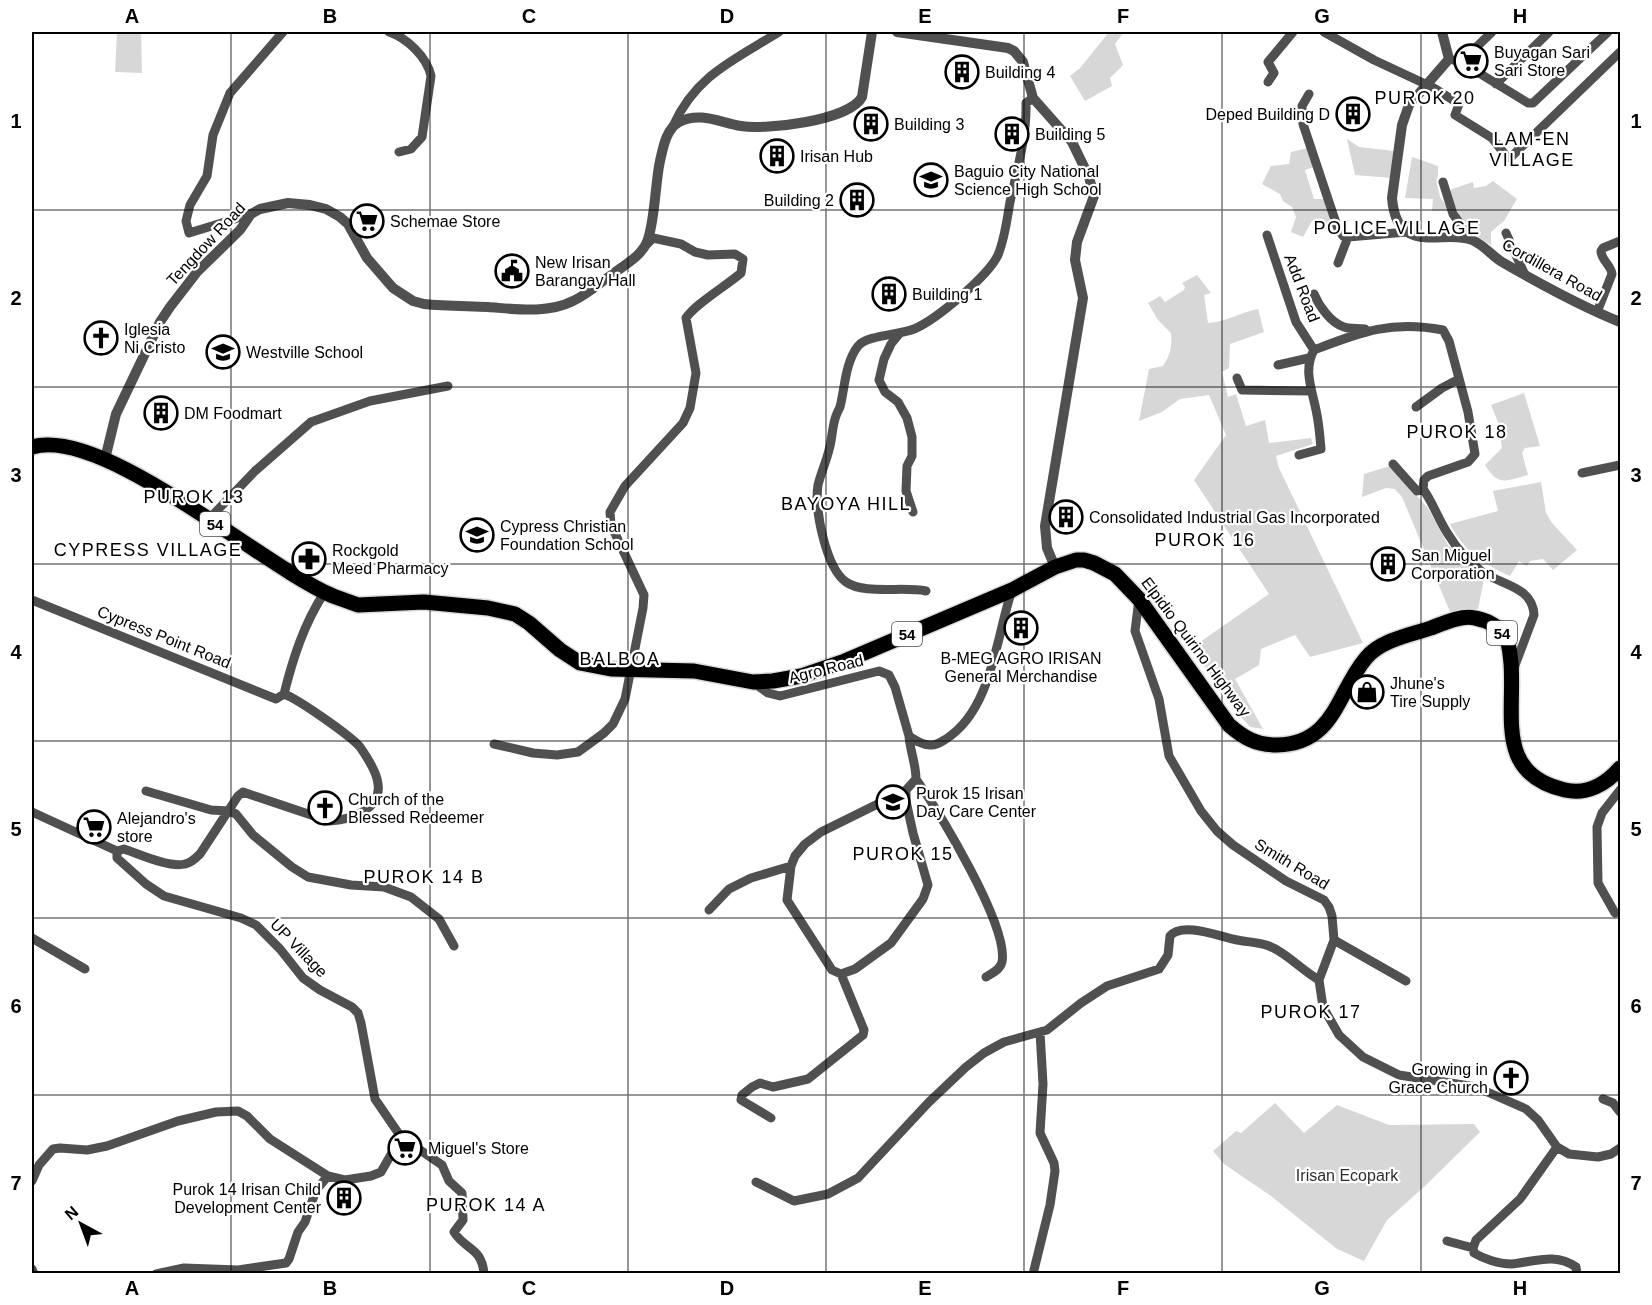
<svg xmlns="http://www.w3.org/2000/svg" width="1652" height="1305" viewBox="0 0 1652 1305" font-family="Helvetica,sans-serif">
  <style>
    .green { fill: #d7d7d7 }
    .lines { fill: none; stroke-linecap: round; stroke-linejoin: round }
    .trunk-casing { stroke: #dbdbdb; stroke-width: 18 }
    .minor { stroke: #505050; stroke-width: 9 }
    .tertiary { stroke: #505050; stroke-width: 10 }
    .trunk { stroke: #000; stroke-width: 15 }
    .grid { fill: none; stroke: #000; stroke-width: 1.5; stroke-opacity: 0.55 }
    .labels { text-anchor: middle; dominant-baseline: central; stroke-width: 4.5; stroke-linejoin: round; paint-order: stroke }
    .shield { fill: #fff; stroke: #4c4c4c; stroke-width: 1.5 }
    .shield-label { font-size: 15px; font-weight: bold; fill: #000 }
    .poi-label { font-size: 16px; fill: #000; stroke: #fff; text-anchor: start }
    .street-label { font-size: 16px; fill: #000; stroke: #fff }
    .park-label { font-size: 16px; fill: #2e2e2e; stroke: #fff }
    .neighbourhood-label { font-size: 18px; letter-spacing: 1.5px; fill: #000; stroke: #fff }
    .neatline { fill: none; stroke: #000; stroke-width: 2 }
    .grid-label { font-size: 20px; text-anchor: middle; font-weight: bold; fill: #000 }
  </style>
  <rect width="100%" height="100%" fill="#fff"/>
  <path class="green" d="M117 32H141L142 73 115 72Z
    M1109 32H1124L1115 44 1123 65 1110 78 1112 86 1085 101 1070 76 1080 68Z
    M1347 139 1359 147 1394 151 1391 178 1355 175Z
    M1308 148 1314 167 1305 170 1314 199H1324L1331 224 1312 221 1303 237 1291 232 1296 217 1292 207 1283 201 1280 194 1262 184 1271 166 1289 164 1291 152Z
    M1412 157 1438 166V176L1436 180 1440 197 1450 211H1432L1433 199 1405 198Z
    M1493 181 1517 199 1504 221 1491 232V245C1466 231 1460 219 1449 193L1452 189 1473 182 1474 188 1486 186Z
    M1197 275 1211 293 1204 295 1208 323C1226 322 1241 312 1258 309L1264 332 1230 344 1229 368 1222 372 1228 397 1236 394 1246 426 1265 420 1269 443 1311 438 1313 444 1276 456 1279 468 1363 643 1310 657 1295 635 1261 649 1259 665 1235 679 1263 729 1250 727 1241 717 1200 660 1190 649 1269 594 1194 480 1226 435 1209 395 1180 399 1162 412 1139 421 1149 369 1163 366C1171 354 1172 346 1171 333L1158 320 1148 303 1160 296 1165 302 1184 290 1185 287 1182 283Z
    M1524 393 1540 446 1525 448 1522 453 1528 475C1505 481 1499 487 1485 465L1502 448 1498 422 1491 405Z
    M1390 466 1428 508 1448 545 1475 573 1484 579 1478 609 1450 612 1402 497 1395 489 1386 488 1362 497 1364 474Z
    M1541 482 1546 513 1552 523 1577 550 1553 570 1543 559 1530 561 1527 566 1519 561 1510 576C1483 564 1464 551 1450 524L1498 511 1493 491Z
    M1275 1103 1304 1133 1337 1105 1389 1125 1474 1124 1480 1132 1425 1186 1387 1220 1364 1261 1337 1249 1271 1196 1224 1164 1213 1151 1236 1131 1241 1133Z"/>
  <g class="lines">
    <g class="trunk-casing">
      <path id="trunk" d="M32 447C104 426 262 566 333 596L358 605 424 602 488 608 515 614 529 623 560 650 580 663 611 669 694 671 753 682 773 681 801 676 845 661 1012 590 1055 567 1076 560H1084L1094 563 1115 574 1139 599 1229 725C1244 738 1256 745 1277 745 1335 744 1337 692 1366 658 1381 640 1410 635 1431 628 1444 623 1461 615 1475 618 1486 620 1499 626 1505 636 1510 644 1510 655 1511 663 1515 716 1495 774 1565 790 1587 795 1606 784 1620 768"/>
    </g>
    <path class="minor" d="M389 32C407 38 427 57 431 76L422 137 411 149 399 152
      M1324 32 1374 60 1434 88 1459 104 1455 115 1492 138 1507 157 1510 158 1620 52
      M1449 59 1461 62 1528 103H1533L1608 32
      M1461 62 1492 32
      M1268 82 1274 73 1268 62 1293 32
      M1496 84 1549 32
      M1309 94 1302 106 1303 124 1338 229 1343 236 1348 237 1407 232
      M673 126C696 75 734 60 779 32
      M1443 182 1453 214 1471 239
      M251 214 189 233 186 221 190 205 207 176 213 135 230 93 283 32
      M1506 233 1525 275
      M1267 235 1296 322 1314 350
      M1338 263 1348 237
      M1314 294C1319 306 1331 323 1344 327 1350 329 1358 328 1365 329
      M1597 312 1612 274C1611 265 1601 260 1601 251L1603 248 1620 241
      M900 333 891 344 884 359 879 380 885 392 898 402 907 418 912 437V456L907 466 906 491 913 512
      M1278 365 1309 358
      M1237 378 1242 390 1311 391
      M1416 407 1442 388 1459 379
      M1299 455 1321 449C1320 436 1319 423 1316 410 1312 389 1303 370 1314 350 1361 332 1391 320 1443 330L1449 341 1468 412 1475 454 1468 462 1428 476 1424 480 1423 489C1434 504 1439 522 1450 537 1457 549 1470 562 1481 571 1500 585 1533 586 1534 615L1514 668
      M1393 464 1417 491 1423 489
      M1582 473 1620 465
      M208 520 255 471 311 422 370 401 448 386
      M926 591C904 586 864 595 846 582 826 568 814 509 818 485 821 473 826 462 829 450 832 440 832 429 835 419 836 415 838 411 840 407 845 387 845 363 858 346 867 335 900 335 914 329 936 320 988 276 998 255 1005 238 1007 219 1010 202 1017 170 1027 136 1026 103L1033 98
      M1139 599 1135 631 1159 699 1169 756 1201 811 1217 831 1233 845 1286 881 1324 900 1329 907 1332 916 1334 940 1319 980 1323 1007 1339 1035 1363 1057 1399 1075 1476 1087 1526 1109 1538 1120 1557 1147 1569 1154 1598 1157 1611 1154 1620 1148
      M32 600 276 699 284 694
      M753 682 768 693 780 696 879 671 889 675 895 687 909 736C915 740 922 745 930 745 936 746 941 742 946 739 992 710 996 637 1012 590
      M909 736C910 751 916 764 916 779 939 812 1009 926 1002 962 1000 970 992 973 986 977
      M494 744 533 753 557 755 578 752 604 733 613 724 625 699 643 608 644 595 611 525 610 512 625 486 683 423 690 408 696 373 686 318C695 304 726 286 741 273L743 259 735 254 708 255 695 252 681 244 653 238 646 245
      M146 791 211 810 229 811 236 814 253 835 292 867 308 877 351 885 384 887 411 897 439 919 454 946
      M32 812 117 851
      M117 851 124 849C139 854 169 868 185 864 191 863 196 858 200 854L238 796 243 792 329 821C349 820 382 810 378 784 377 772 367 757 360 747 351 736 298 699 284 694 293 658 304 624 324 593
      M709 910 729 889 751 878 791 866
      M1615 913 1598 883 1597 827 1602 813 1620 790
      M32 938 85 969
      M1334 940 1406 981
      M841 974 855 969 891 943 923 899 928 885 913 833 906 801V790
      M1603 1099 1613 1103 1620 1112
      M771 1118 741 1100 742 1095 752 1087 760 1083 773 1087 808 1079 863 1035 864 1030 841 974 832 970 787 900 791 866 795 856 805 844 821 832 906 790 916 779
      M401 1137 442 1165 449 1181 462 1193 463 1220 454 1232C465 1250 482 1247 484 1274
      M1557 1147 1520 1199 1476 1240 1473 1248 1474 1253C1484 1259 1499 1264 1511 1264 1534 1262 1555 1252 1576 1267L1577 1274
      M32 1181 39 1165 53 1149 60 1148 87 1150 107 1146 178 1121 216 1112 238 1111 247 1116 270 1139 328 1176 345 1180 371 1176 381 1172 401 1137 375 1099 361 1023 358 1013 352 1007 320 990 303 978 280 949 256 925 241 918 164 896 146 884 117 858V851
      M756 1182 794 1201 828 1194 858 1178 929 1102 966 1067 984 1053 1004 1042 1047 1030 1081 1003 1107 986 1159 969 1168 955 1170 936C1182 921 1221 937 1237 940 1247 942 1259 942 1269 946 1287 953 1301 970 1319 980
      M1447 1241 1473 1248
      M32 1269 34 1274
      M156 1274 184 1268 238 1270 286 1263 289 1259 298 1232 305 1222 316 1190 328 1176
      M1033 1274 1050 1205 1055 1171 1054 1163 1040 1133 1043 1084 1040 1032"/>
    <path class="tertiary" d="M897 32 1008 48 1014 51 1023 62 1033 98 1072 142 1089 177 1094 196 1077 242 1075 260 1083 298 1045 526 1047 548 1055 567
      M1442 32 1449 59 1409 105 1402 125 1392 198C1393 210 1397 227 1409 233 1428 243 1453 232 1472 240 1484 245 1492 256 1502 262 1540 284 1580 306 1620 322
      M105 459 116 414 160 322 170 307 197 272 240 230 251 214 260 209 288 203 310 205 326 209 340 217 348 224 367 258 393 288 413 301 424 304C446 306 467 306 488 307 515 309 547 314 573 301 588 294 601 282 614 273 626 264 641 256 647 242 655 222 655 184 660 161 663 148 666 129 679 122 700 111 721 123 741 126 766 130 849 121 862 97L872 32"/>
    <use href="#trunk" class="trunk"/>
  </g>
  <path class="grid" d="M231 32V1274M430 32V1274M628 32V1274M826 32V1274M1024 32V1274M1222 32V1274M1421 32V1274M32 210H1620M32 387H1620M32 564H1620M32 741H1620M32 918H1620M32 1095H1620"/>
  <defs>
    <g id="supermarket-ring" transform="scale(1.725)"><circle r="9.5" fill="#fff" stroke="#000" stroke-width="1.5"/><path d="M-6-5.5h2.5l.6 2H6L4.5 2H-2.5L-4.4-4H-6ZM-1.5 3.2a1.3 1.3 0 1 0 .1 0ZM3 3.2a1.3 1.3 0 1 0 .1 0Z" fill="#000"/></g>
    <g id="building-ring" transform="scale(1.725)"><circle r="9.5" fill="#fff" stroke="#000" stroke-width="1.5"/><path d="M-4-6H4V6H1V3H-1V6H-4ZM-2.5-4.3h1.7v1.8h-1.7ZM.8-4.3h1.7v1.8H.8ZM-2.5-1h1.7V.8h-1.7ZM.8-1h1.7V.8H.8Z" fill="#000"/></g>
    <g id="school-ring" transform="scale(1.725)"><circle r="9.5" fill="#fff" stroke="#000" stroke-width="1.5"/><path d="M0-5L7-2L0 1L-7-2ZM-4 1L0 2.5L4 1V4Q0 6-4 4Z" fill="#000"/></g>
    <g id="civic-ring" transform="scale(1.725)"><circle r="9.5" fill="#fff" stroke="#000" stroke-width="1.5"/><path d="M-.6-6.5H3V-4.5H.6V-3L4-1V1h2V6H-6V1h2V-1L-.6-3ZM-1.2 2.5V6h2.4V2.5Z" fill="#000"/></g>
    <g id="church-ring" transform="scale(1.725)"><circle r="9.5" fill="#fff" stroke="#000" stroke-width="1.5"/><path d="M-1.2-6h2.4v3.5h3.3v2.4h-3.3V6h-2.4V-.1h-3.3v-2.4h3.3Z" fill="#000"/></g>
    <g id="pharmacy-ring" transform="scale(1.725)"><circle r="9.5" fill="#fff" stroke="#000" stroke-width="1.5"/><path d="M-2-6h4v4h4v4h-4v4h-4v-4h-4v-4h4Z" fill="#000"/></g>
    <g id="shop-ring" transform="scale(1.725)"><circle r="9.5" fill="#fff" stroke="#000" stroke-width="1.5"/><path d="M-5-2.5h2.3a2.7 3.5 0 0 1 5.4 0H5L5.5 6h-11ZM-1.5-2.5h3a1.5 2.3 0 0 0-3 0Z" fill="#000"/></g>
  </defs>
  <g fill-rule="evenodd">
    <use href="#supermarket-ring" x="1471" y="61"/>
    <use href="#building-ring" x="962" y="72"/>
    <use href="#building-ring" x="1353" y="114"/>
    <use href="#building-ring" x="871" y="124"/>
    <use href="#building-ring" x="1012" y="134"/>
    <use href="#building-ring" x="777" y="156"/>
    <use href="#school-ring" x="931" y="180"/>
    <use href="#building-ring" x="857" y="200"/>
    <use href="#supermarket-ring" x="367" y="221"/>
    <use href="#civic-ring" x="512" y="271"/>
    <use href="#building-ring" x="889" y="294"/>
    <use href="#church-ring" x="101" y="338"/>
    <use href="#school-ring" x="223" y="352"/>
    <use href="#building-ring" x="161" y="413"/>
    <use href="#building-ring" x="1066" y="517"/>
    <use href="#school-ring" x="477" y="535"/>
    <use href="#pharmacy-ring" x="309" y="559"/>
    <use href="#building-ring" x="1388" y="564"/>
    <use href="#building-ring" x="1021" y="628"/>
    <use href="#shop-ring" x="1367" y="692"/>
    <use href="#school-ring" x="893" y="802"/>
    <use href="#church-ring" x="325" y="808"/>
    <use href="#supermarket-ring" x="94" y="827"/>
    <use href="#church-ring" x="1511" y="1078"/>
    <use href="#supermarket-ring" x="405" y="1148"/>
    <use href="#building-ring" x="344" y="1198"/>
  </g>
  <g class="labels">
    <g class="shield">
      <rect x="200" y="512" width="30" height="24" rx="4.5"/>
      <rect x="1487" y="621" width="30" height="24" rx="4.5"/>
      <rect x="892" y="622" width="30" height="24" rx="4.5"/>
    </g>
    <g class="shield-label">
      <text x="215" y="524">54</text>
      <text x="1502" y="633">54</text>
      <text x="907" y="634">54</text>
    </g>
    <g class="poi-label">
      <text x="1494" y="52">Buyagan Sari<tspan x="1494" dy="18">Sari Store</tspan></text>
      <text x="985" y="72">Building 4</text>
      <text x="1330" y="114" text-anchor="end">Deped Building D</text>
      <text x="894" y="124">Building 3</text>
      <text x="1035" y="134">Building 5</text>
      <text x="800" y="156">Irisan Hub</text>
      <text x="954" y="171">Baguio City National<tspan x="954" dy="18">Science High School</tspan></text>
      <text x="834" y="200" text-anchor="end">Building 2</text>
      <text x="390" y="221">Schemae Store</text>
      <text x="535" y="262">New Irisan<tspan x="535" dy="18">Barangay Hall</tspan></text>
      <text x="912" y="294">Building 1</text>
      <text x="124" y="329">Iglesia<tspan x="124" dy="18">Ni Cristo</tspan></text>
      <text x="246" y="352">Westville School</text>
      <text x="184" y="413">DM Foodmart</text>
      <text x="1089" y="517">Consolidated Industrial Gas Incorporated</text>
      <text x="500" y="526">Cypress Christian<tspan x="500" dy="18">Foundation School</tspan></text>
      <text x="332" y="550">Rockgold<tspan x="332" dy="18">Meed Pharmacy</tspan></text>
      <text x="1411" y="555">San Miguel<tspan x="1411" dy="18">Corporation</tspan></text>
      <text x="1021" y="658" text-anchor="middle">B-MEG AGRO IRISAN<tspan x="1021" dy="18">General Merchandise</tspan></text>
      <text x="1390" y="683">Jhune's<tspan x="1390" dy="18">Tire Supply</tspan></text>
      <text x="916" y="793">Purok 15 Irisan<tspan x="916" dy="18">Day Care Center</tspan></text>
      <text x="348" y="799">Church of the<tspan x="348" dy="18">Blessed Redeemer</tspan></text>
      <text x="117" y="818">Alejandro's<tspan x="117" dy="18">store</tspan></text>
      <text x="1488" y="1069" text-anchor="end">Growing in<tspan x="1488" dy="18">Grace Church</tspan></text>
      <text x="428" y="1148">Miguel's Store</text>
      <text x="321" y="1189" text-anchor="end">Purok 14 Irisan Child<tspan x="321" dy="18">Development Center</tspan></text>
    </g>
    <g class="street-label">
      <text transform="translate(206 244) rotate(-47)">Tengdow Road</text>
      <text transform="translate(1552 270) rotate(29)">Cordillera Road</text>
      <text transform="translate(1302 288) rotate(69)">Add Road</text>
      <text transform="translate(164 637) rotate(22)">Cypress Point Road</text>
      <text transform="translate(1196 647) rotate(53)">Elpidio Quirino Highway</text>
      <text transform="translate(826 669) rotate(-14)">Agro Road</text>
      <text transform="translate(1292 864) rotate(31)">Smith Road</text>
      <text transform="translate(299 948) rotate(46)">UP Village</text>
    </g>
    <g class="park-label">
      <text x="1347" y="1175">Irisan Ecopark</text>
    </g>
    <g class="neighbourhood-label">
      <text x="1425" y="98">PUROK 20</text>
      <text x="1532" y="139">LAM-EN<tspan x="1532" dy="21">VILLAGE</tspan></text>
      <text x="1397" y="228">POLICE VILLAGE</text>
      <text x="1457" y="432">PUROK 18</text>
      <text x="194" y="497">PUROK 13</text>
      <text x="846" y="504">BAYOYA HILL</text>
      <text x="1205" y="540">PUROK 16</text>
      <text x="148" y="550">CYPRESS VILLAGE</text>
      <text x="620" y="659">BALBOA</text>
      <text x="903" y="854">PUROK 15</text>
      <text x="424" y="877">PUROK 14 B</text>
      <text x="1311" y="1012">PUROK 17</text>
      <text x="486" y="1205">PUROK 14 A</text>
    </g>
  </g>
  <rect width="1652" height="1305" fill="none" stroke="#ffffff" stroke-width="66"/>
  <g transform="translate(81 1224) rotate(319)" stroke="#ffffff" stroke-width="4.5" paint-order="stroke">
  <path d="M0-4.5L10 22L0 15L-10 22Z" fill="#000000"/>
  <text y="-9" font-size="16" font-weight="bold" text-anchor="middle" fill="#000000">N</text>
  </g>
  <rect x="33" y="33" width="1586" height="1239" class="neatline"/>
  <g class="grid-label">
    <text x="132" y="23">A</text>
    <text x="330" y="23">B</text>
    <text x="529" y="23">C</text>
    <text x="727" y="23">D</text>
    <text x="925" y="23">E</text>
    <text x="1123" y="23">F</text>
    <text x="1322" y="23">G</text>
    <text x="1520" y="23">H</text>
    <text x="16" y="128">1</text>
    <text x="1636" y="128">1</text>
    <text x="16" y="305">2</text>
    <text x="1636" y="305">2</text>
    <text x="16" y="482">3</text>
    <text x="1636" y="482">3</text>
    <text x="16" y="659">4</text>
    <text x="1636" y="659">4</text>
    <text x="16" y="836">5</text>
    <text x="1636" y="836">5</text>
    <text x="16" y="1013">6</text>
    <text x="1636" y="1013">6</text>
    <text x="16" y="1190">7</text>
    <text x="1636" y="1190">7</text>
    <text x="132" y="1295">A</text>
    <text x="330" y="1295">B</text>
    <text x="529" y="1295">C</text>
    <text x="727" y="1295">D</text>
    <text x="925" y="1295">E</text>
    <text x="1123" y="1295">F</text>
    <text x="1322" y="1295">G</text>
    <text x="1520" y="1295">H</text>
  </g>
</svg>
